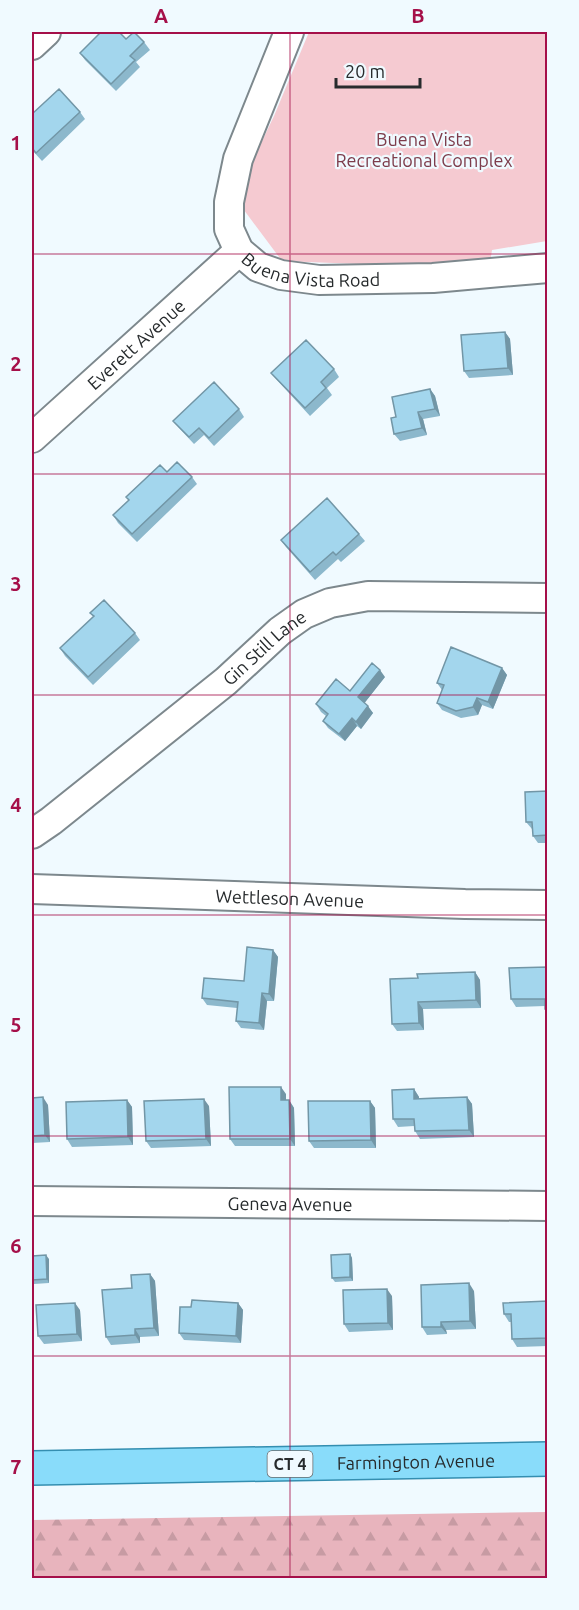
<svg xmlns="http://www.w3.org/2000/svg" width="579" height="1610" viewBox="0 0 579 1610" font-family="Ubuntu,sans-serif">
  <style>
    .forest { fill: url(#forest-firs) }
    .park { fill: #f5cad1 }
    .lines { fill: none; stroke-linecap: round; stroke-linejoin: round }
    .street-casing { stroke: #7d888d; stroke-width: 32 }
    .primary-casing { stroke: #348eb0; stroke-width: 36 }
    .street { stroke: #fff; stroke-width: 28 }
    .primary { stroke: #89dcfa; stroke-width: 33 }
    .wall { fill: #8cb8cc }
    .shaded-wall { fill: #7296a6 }
    .building { fill: #a3d6ed; stroke: #7296a6; stroke-width: 1.5 }
    .grid { fill: none; stroke: #a50f49; stroke-width: 1.5; stroke-opacity: 0.55 }
    .labels { text-anchor: middle; dominant-baseline: central; stroke-width: 4.5; stroke-linejoin: round; paint-order: stroke }
    .shield { fill: #f0faff; stroke: #63696c; stroke-width: 1.5 }
    .shield-label { font-size: 16px; font-weight: bold; fill: #272b2d }
    .park-label { font-size: 18px; fill: #7d3c4b; stroke: #f0faff }
    .street-label { font-size: 18px; fill: #272b2d; stroke: #f0faff }
    .neatline { fill: none; stroke: #a50f49; stroke-width: 2 }
    .grid-label { font-size: 20px; text-anchor: middle; font-weight: bold; fill: #a50f49 }
  </style>
  <defs>
    <pattern id="forest-firs" width="22" height="20" patternUnits="userSpaceOnUse" patternTransform="scale(1.5)"><rect width="22" height="20" fill="#e8b4bd"/><path d="M5 1l3.5 6h-7zM16 11l3.5 6h-7z" fill="#c79ba3"/></pattern>
  </defs>
  <rect width="100%" height="100%" fill="#f0faff"/>
  <path class="forest" d="M547 1512V1578H32V1520Z"/>
  <path class="park" d="M309 32H547V241L492 250 489 269 282 261 235 198 274 116Z"/>
  <g class="lines">
    <g class="street-casing">
      <g id="street">
        <path id="s1" d="M289 32 238 159 229 202V229L239 251 258 267 281 275 319 280 433 278 548 268"/>
        <path d="M32 45 46 32"/>
        <path id="s2" d="M32 438 239 251"/>
        <path id="s3" d="M32 834 51 821 226 681 280 631 304 614 330 603 368 596 548 598"/>
        <path id="s4" d="M32 889 465 904 548 905"/>
        <path id="s5" d="M32 1201 548 1206"/>
      </g>
    </g>
    <g class="primary-casing">
      <g id="primary">
        <path id="s6" d="M32 1468 548 1459"/>
      </g>
    </g>
    <use href="#street" class="street"/>
    <use href="#primary" class="primary"/>
  </g>
  <path class="wall" d="M126 39 144 42 150 50 136 62 140 67 116 91 85 60 80 53Z
    M80 112 85 119 42 161 32 150V114Z
    M505 332 510 339 513 375 469 378 464 371Z
    M334 369 339 377 327 388 332 395 310 416 277 380 271 373Z
    M430 389 435 396 440 416 423 419 427 435 400 441 394 434 396 417Z
    M239 409 244 417 214 446 204 435 194 444 179 428 173 421Z
    M167 472 192 477 197 484 137 542 118 523 113 515Z
    M359 534 365 541 341 562 338 559 315 580 286 547 281 540Z
    M90 613 135 633 140 640 93 685 65 656 60 648 93 617Z
    M502 668 507 675 493 709 482 705 478 715 461 718 442 710 437 703 442 690 437 683Z
    M385 677 364 703 373 713 361 729 357 726 345 741 328 728 323 721 326 716 321 712 316 704Z
    M548 791V843H538L533 836V829H532L526 822Z
    M273 950 278 957 274 1001H267L264 1030 241 1028 236 1021 237 1008 207 1005 202 998 244 981Z
    M548 967V1012L545 1009V1006L516 1007 511 999Z
    M475 972 480 980 481 1008 423 1009 424 1030 397 1031 392 1024 418 978Z
    M414 1089 419 1097V1098L467 1097 472 1104 474 1137 420 1139 415 1131 414 1126 398 1127 393 1119Z
    M286 1094V1100H289L294 1108 295 1146H235L230 1139Z
    M32 1098 48 1105 50 1142 32 1143Z
    M127 1100 132 1107 133 1145 72 1147 67 1139Z
    M370 1101 375 1108 376 1148H314L309 1141Z
    M209 1106 211 1146 151 1148 146 1141Z
    M350 1254 352 1258 353 1281 335 1282 332 1278Z
    M49 1259V1283L34 1284 32 1280Z
    M150 1274 155 1281 159 1336 140 1337V1343L111 1345 106 1337 132 1288Z
    M474 1291 476 1329 446 1330 447 1334 427 1335 422 1327Z
    M392 1296 393 1330 349 1332 344 1324Z
    M548 1301V1346L517 1347 512 1339 511 1322H509L504 1314Z
    M238 1303 243 1310 241 1343 184 1340 179 1333 191 1307Z
    M80 1310 82 1341 44 1344 38 1336Z"/>
  <path class="shaded-wall" d="M505 332 510 339 513 375 508 368Z
    M430 389 435 396 440 416 435 409Z
    M418 412 423 419 427 435 422 428Z
    M502 668 507 675 493 709 488 702Z
    M380 670 385 677 363 705 358 697Z
    M477 698 482 705 478 715 473 707Z
    M368 706 373 713 361 729 356 722Z
    M352 718 357 726 345 741 339 734Z
    M273 950 278 957 274 1001 269 994Z
    M475 972 480 980 481 1008 476 1000Z
    M262 993 267 1001 264 1030 259 1023Z
    M418 1002 423 1009 424 1030 419 1023Z
    M281 1087 286 1094V1108L281 1100Z
    M414 1089 419 1097V1106L414 1099Z
    M43 1097 48 1105 50 1142 45 1135Z
    M467 1097 472 1104 474 1137 469 1130Z
    M204 1099 209 1106 211 1146 206 1139Z
    M127 1100 132 1107 133 1145 128 1137Z
    M289 1100 294 1108 295 1146 290 1139Z
    M370 1101 375 1108 376 1148 371 1140Z
    M350 1254 352 1258 353 1281 350 1277Z
    M46 1255 49 1259V1283L47 1279Z
    M150 1274 155 1281 159 1336 154 1328Z
    M469 1283 474 1291 476 1329 470 1321Z
    M387 1289 392 1296 393 1330 388 1323Z
    M75 1303 80 1310 82 1341 77 1334Z
    M238 1303 243 1310 241 1343 236 1336Z
    M441 1322 446 1330 447 1334 441 1327Z
    M135 1329 140 1337V1343L135 1335Z"/>
  <path class="building" d="M101 32H119L126 39 134 32 144 42 130 56 135 60 111 84 80 53Z
    M59 89 80 112 36 153 32 148V114Z
    M505 332 508 368 464 371 461 335Z
    M306 340 334 369 321 382 326 388 305 408 271 373Z
    M214 382 239 409 209 438 199 428 189 437 173 421Z
    M430 389 435 409 418 412 422 428 394 434 391 418 396 417 392 397Z
    M177 462 192 477 132 534 113 515 129 500 126 497 160 465 167 472Z
    M327 498 359 534 336 555 333 552 310 572 281 540Z
    M104 600 135 633 88 677 60 648 94 616 90 613Z
    M451 647 502 668 488 702 477 698 473 707 456 711 437 703 444 685 437 683Z
    M372 663 380 670 358 697 368 706 356 722 352 718 339 734 323 721 328 714 316 704 336 679 350 691Z
    M548 791V835L533 836 532 822H526L525 792Z
    M247 947 273 950 269 994 262 993 259 1023 236 1021 238 1002 202 998 204 978 244 981Z
    M548 967V1009H545V999H511L509 968Z
    M475 972 476 1000 418 1002 419 1023 392 1024 390 979 418 978 417 974Z
    M229 1087H281V1100H289L290 1139H230Z
    M414 1089V1099L467 1097 469 1130 415 1131 414 1119H393L392 1090Z
    M43 1097 45 1135 32 1136V1098Z
    M204 1099 206 1139 146 1141 144 1101Z
    M127 1100 128 1137 67 1139 66 1102Z
    M308 1101H370L371 1140 309 1141Z
    M350 1254V1277L332 1278 331 1255Z
    M46 1255 47 1279 32 1280V1256Z
    M150 1274 154 1328 135 1329V1335L106 1337 102 1290 132 1288 131 1275Z
    M469 1283 470 1321 441 1322V1327H422L421 1285Z
    M387 1289 388 1323 344 1324 343 1290Z
    M192 1300 238 1303 236 1336 179 1333 180 1307H191Z
    M548 1301V1338L512 1339 511 1314H504L503 1303Z
    M75 1303 77 1334 38 1336 36 1305Z"/>
  <path class="grid" d="M290 32V1578M32 254H548M32 474H548M32 695H548M32 915H548M32 1136H548M32 1356H548"/>
  <g class="labels">
    <rect class="shield" x="267.5" y="1451" width="45" height="26" rx="4.5"/>
    <g class="shield-label">
      <text x="290" y="1464">CT 4</text>
    </g>
    <g class="park-label">
      <text x="424" y="139">Buena Vista<tspan x="424" dy="21">Recreational Complex</tspan></text>
    </g>
    <g class="street-label">
      <text stroke="none"><textPath href="#s1" startOffset="310">Buena Vista Road</textPath></text>
      <text stroke="none"><textPath href="#s2" startOffset="140">Everett Avenue</textPath></text>
      <text stroke="none"><textPath href="#s3" startOffset="298">Gin Still Lane</textPath></text>
      <text stroke="none"><textPath href="#s4" startOffset="258">Wettleson Avenue</textPath></text>
      <text stroke="none"><textPath href="#s5" startOffset="258">Geneva Avenue</textPath></text>
      <text stroke="none"><textPath href="#s6" startOffset="384">Farmington Avenue</textPath></text>
    </g>
  </g>
  <rect width="579" height="1610" fill="none" stroke="#f0faff" stroke-width="66"/>
  <path d="M336 78v9h84v-9" fill="none" stroke="#272b2d" stroke-width="3"/>
  <text x="345" y="78" font-size="18" fill="#272b2d" stroke="#f0faff" stroke-width="4.5" paint-order="stroke">20 m</text>
  <rect x="33" y="33" width="513" height="1544" class="neatline"/>
  <g class="grid-label">
    <text x="161" y="23">A</text>
    <text x="418" y="23">B</text>
    <text x="16" y="150">1</text>
    <text x="16" y="371">2</text>
    <text x="16" y="591">3</text>
    <text x="16" y="812">4</text>
    <text x="16" y="1032">5</text>
    <text x="16" y="1253">6</text>
    <text x="16" y="1474">7</text>
  </g>
</svg>
